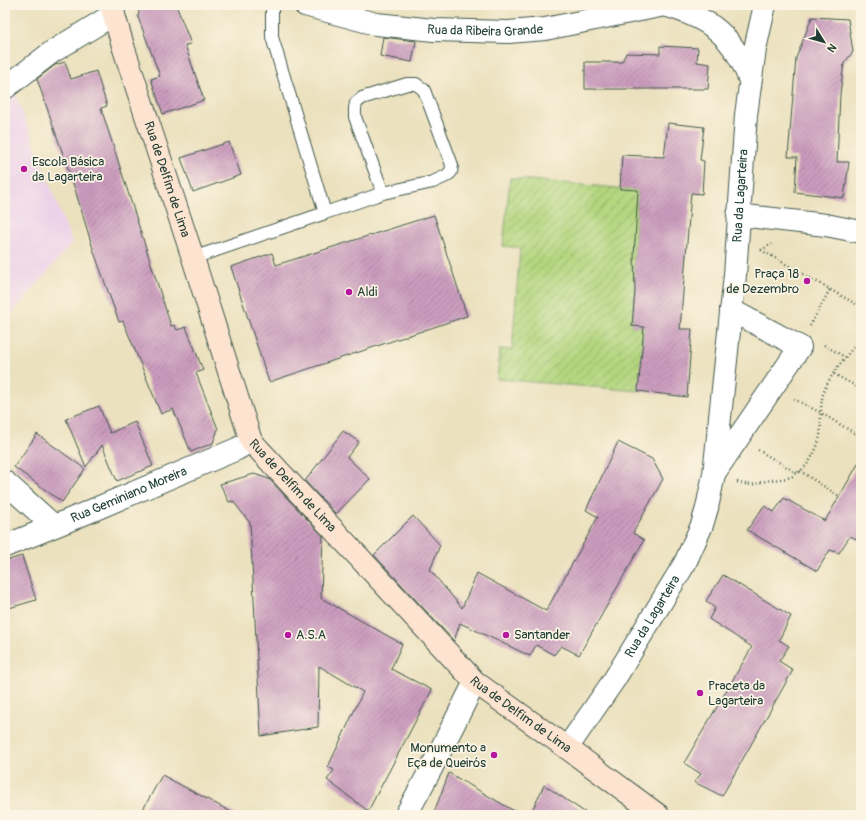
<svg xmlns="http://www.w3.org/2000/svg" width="866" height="820" viewBox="0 0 866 820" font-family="Pangolin,sans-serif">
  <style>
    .built { fill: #ecd1e9 }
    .garden { fill: url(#garden-furrows); stroke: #688959 }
    .building { fill: url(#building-hatch) }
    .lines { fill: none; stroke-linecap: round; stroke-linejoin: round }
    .service-casing { stroke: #3e5649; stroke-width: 14 }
    .minor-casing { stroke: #3e5649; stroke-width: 24 }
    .secondary-casing { stroke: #3e5649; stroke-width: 24 }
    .path { stroke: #3e5649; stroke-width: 2.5; stroke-dasharray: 1 3; stroke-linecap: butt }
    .service { stroke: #fff; stroke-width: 12 }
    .minor { stroke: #fff; stroke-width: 22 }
    .secondary { stroke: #fde4d1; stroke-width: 22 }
    .poi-dot { fill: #b5179e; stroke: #fcf5e5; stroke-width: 1.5 }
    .labels { text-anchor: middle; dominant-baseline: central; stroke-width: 3.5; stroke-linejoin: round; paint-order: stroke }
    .street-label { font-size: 13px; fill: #1f3d34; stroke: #fcf5e5 }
    .poi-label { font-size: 13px; fill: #1f3d34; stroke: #fcf5e5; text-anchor: start }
  </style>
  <defs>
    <pattern id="garden-furrows" width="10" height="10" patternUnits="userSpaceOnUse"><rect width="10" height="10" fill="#b2d57e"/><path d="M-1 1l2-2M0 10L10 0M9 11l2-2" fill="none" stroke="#90ae68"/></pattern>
    <pattern id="building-hatch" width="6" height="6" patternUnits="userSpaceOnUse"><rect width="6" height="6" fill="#cb9bbe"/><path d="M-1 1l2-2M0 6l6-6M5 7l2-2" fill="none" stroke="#a4809b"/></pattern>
  </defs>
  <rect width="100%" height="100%" fill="#fcf5e5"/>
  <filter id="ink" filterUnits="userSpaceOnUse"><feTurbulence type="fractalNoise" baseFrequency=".025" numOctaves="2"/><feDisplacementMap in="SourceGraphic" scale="8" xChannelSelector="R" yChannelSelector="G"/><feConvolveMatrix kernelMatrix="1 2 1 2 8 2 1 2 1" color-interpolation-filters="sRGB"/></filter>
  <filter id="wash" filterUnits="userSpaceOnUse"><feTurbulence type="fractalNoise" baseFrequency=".012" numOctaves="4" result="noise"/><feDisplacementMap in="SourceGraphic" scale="16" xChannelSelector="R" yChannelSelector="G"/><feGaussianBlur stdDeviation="0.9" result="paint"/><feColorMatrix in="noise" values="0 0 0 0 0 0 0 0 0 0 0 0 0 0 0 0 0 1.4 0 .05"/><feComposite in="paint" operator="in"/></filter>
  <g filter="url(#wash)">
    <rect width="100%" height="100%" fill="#ebe1be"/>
    <path class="built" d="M13 88 72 243 5 322V94Z"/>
    <path class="garden" d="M510 178 638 190 634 257 635 291 632 326 646 327 638 391 497 379 500 349 512 350 520 248 503 246Z"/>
    <g id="blocks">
      <path class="building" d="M140 5H176L191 44 185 45 204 100 163 114 151 79 160 76 138 17Z
        M812 17 848 19 853 52 844 63 840 94 837 162H849L844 198 795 192 797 157H788L796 58Z
        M383 37 416 41 412 62 380 56Z
        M660 46 698 48 697 62 710 64 708 89H585V62H622L626 53 660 54Z
        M65 62 71 79 96 71 107 106 101 108 171 326 174 325 177 330 186 327 203 370 196 373 218 429 213 443 191 452 173 409 161 414 123 321 119 322 94 252 73 183 37 79 55 65Z
        M668 123 704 127 700 160 704 161 702 194 691 193 680 329H692L687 397 638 391 644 327 632 326 635 291 634 257 638 190 620 189 622 155 664 157Z
        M229 142 241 175 193 192 181 158Z
        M434 215 467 316 269 382 231 267 272 253 276 265Z
        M99 406 110 433 135 422 153 466 117 481 102 445 86 467 66 419Z
        M343 431 359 442 347 457 370 479 336 514 305 481Z
        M37 434 85 469 62 502 14 467Z
        M618 442 652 459 663 479 633 533 644 540 579 655 561 646 554 655 536 645 530 656 460 623 454 641 374 555 413 516 440 545 430 570 462 608 477 573 546 611 598 517 586 510Z
        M861 459V541L850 536 839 553 830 550 817 571 747 530 764 506 774 512 784 498 825 521Z
        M254 474 269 479 323 536 321 598 402 644 391 669 432 690 368 811 327 780 334 770 328 767 363 692 319 666 318 727 261 736 250 523 233 501 229 502 220 484Z
        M22 556 36 600 9 608 5 594V561Z
        M723 575 791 616 779 640 789 646 779 661 793 670 722 796 694 782 701 774 684 763 752 647 709 619 715 608 706 601Z
        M449 773 521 815H433Z
        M162 775 237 815H140Z
        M544 785 589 815H530Z"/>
    </g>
  </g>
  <g filter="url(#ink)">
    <use href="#blocks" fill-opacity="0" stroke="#3e5649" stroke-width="1"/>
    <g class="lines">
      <g class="service-casing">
        <path id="service" d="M272 5V37L325 213 383 193 433 182 446 176 451 172 452 165 424 90 416 84H407L362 98 356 103 355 108V117L383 193
          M193 258 325 213"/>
      </g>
      <g class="minor-casing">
        <g id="minor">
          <path id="s1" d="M305 5 376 24 434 30 508 32 545 29 665 5"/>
          <path d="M664 5C710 18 734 36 750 81"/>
          <path d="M5 88 52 52 114 14"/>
          <path d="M738 215 826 225 861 232"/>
          <path d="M715 472 800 347 731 310"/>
          <path d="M5 482 54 526"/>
          <path id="s2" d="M5 546 67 521 237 449 251 441"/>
          <path id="s3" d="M567 748 614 680 685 563 702 525 707 508 714 474 735 275 746 115 755 49 765 5"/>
          <path d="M406 815 431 769 475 682"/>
        </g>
      </g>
      <g class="secondary-casing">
        <g id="secondary">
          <path id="s4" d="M111 5 124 49 193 258 251 441 475 682 567 748 658 815"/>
        </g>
      </g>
      <path class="path" d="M761 250 772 244
        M761 250 861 307
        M810 326 830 289
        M824 345 845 357
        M834 374 861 389
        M794 399 821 413 861 437
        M758 450 797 473
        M800 471 839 496
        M737 482C756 488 755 482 772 480 779 479 787 479 793 476 807 469 817 451 820 436 822 421 819 405 824 391 830 374 850 352 861 338"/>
      <use href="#service" class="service"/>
      <use href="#minor" class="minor"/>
      <use href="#secondary" class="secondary"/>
    </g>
  </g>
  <g class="poi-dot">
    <circle cx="24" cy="169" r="4"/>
    <circle cx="807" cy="281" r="4"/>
    <circle cx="349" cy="292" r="4"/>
    <circle cx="288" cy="635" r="4"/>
    <circle cx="506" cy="635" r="4"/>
    <circle cx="700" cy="693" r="4"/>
    <circle cx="494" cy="755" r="4"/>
  </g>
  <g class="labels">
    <g class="street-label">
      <text stroke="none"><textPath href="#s1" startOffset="183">Rua da Ribeira Grande</textPath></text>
      <text stroke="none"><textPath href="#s4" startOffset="183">Rua de Delfim de Lima</textPath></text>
      <text stroke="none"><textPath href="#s3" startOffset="593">Rua da Lagarteira</textPath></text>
      <text stroke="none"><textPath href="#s4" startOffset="519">Rua de Delfim de Lima</textPath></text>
      <text stroke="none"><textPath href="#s2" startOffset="134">Rua Geminiano Moreira</textPath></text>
      <text stroke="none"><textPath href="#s3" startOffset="157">Rua da Lagarteira</textPath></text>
      <text stroke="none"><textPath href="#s4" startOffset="843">Rua de Delfim de Lima</textPath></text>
    </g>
    <g class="poi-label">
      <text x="32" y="162">Escola Básica<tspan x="32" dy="15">da Lagarteira</tspan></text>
      <text x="799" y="274" text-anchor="end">Praça 18<tspan x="799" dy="15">de Dezembro</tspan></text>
      <text x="357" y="292">Aldi</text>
      <text x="296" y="635">A.S.A</text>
      <text x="514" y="635">Santander</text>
      <text x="708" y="686">Praceta da<tspan x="708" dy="15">Lagarteira</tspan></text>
      <text x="486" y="748" text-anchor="end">Monumento a<tspan x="486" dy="15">Eça de Queirós</tspan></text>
    </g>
  </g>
  <rect width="866" height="820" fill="none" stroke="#fcf5e5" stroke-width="20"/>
  <g transform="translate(824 42) rotate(127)" stroke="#fcf5e5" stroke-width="3" paint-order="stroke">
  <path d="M0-3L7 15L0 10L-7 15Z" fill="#1f3d34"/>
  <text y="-6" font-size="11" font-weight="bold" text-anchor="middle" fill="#1f3d34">N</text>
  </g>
</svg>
